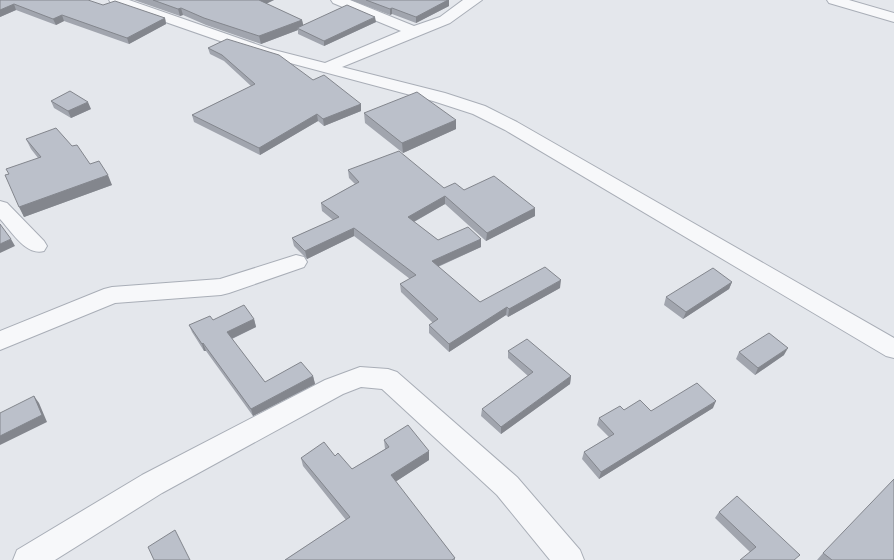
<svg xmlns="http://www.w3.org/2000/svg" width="894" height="560" viewBox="0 0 894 560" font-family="Cabin,sans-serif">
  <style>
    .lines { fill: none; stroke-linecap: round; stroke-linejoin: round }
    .minor-casing { stroke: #a9aeb7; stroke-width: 2 }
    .minor { fill: #f7f8fa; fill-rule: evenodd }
    .wall { fill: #a1a5ae }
    .shaded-wall { fill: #83868d }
    .building { fill: #bbc0ca; stroke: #83868d }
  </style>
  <rect width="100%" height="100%" fill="#e4e7ec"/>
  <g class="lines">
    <g class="minor-casing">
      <path id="minor" d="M109 0H129L270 49 325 63 401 31 333 3 331 0H350L414 26 440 17 463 0H482L450 23 342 67 445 93 485 106 517 122 894 338V358L886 356 505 130 473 114 433 101 260 55 111 3Z
        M827 0H849L894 13V22L829 3Z
        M0 201 7 203 44 241 47 246 44 251C26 256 12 232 0 219Z
        M296 255 304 257 307 262 304 267 229 293 221 295 115 303 0 350V331L104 289 112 287 220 279Z
        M360 367 388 369 397 372 517 477 580 550 584 560H550L497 495 382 389 361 387 343 394 162 493 55 560H13L17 550 142 475 325 380Z"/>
    </g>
    <use href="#minor" class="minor"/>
  </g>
  <path class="wall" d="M0 0 103 5 165 18 166 24 129 44 64 21 56 25 16 10 0 17Z
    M134 0H274L266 4 302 20 303 26 376 22 324 46 298 34V30L261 44 206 25 183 15 180 16Z
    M351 0H449V6L416 23 392 14 390 15Z
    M208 48 313 80 361 104V111L324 126 318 121 260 155 194 122 192 115 251 86 224 61 210 54Z
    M51 101 91 109 71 118 54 108Z
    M364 113 456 120V129L403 153 365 123Z
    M26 139 72 146 90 164 112 185 24 217 9 174 38 158 31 149Z
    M348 170 444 188 464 190 535 216 486 241 445 204 414 222 438 240 481 239V247L438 267 480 302 560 288 508 317 506 315 449 352 429 333V325L433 323 401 292 400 284 410 279 354 236 307 259 294 246 292 238 333 220 322 211 321 203 355 184 349 178Z
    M732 282 729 289 683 319 664 305 666 297Z
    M254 319 256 327 232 339 265 382 313 376 315 384 253 416 206 351H204L192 332 189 325 213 320Z
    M508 351 571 376 570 384 501 434 481 416 482 409 528 376 508 358Z
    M739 352 784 355 755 375 736 359Z
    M713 408 599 479 582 459 584 452 609 437 597 425 599 418 624 410 651 411Z
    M384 440 429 460 395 482 455 558V560H285L346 520 303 466 301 458 335 456 352 469 385 449Z
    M719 512 796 560 750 552 715 518Z
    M823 553 894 560H817Z"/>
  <path class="shaded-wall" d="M258 0H274L259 7Z
    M448 0H449V6L416 23V17Z
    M14 4 16 10 0 17V10Z
    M181 8 183 15 180 16 178 9Z
    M392 8V14L390 15V9Z
    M62 15 64 21 56 25 53 19Z
    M375 17 376 22 324 46V41Z
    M165 18 166 24 129 44 127 38Z
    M302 20 304 28H297L298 30 261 44 259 36Z
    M88 102 91 109 71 118 68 111Z
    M361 104V111L324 126 323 119Z
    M317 114 318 121 260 155 259 148Z
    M456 120V129L403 153 402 143Z
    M108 175 112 185 24 217 19 207Z
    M445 196V204L408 225V217Z
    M535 208V216L486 241 487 233Z
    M354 228V236L307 259 305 251Z
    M11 239 15 246 0 253V244Z
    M481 239V247L432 269V261Z
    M561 280 560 288 508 317 509 309Z
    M732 282 729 289 683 319 686 312Z
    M507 307 506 315 449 352V344Z
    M254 319 256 327 229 340 227 332Z
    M203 343 206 351H204L202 344Z
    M788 348 784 355 755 375 758 368Z
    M313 376 315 384 253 416 251 409Z
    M571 376 570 384 501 434V427Z
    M34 396 39 403 47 422 0 445V436Z
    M716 401 713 408 599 479 601 472Z
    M429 451V460L392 484 391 475Z"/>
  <path class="building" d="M0 0H88L103 5 115 1 165 18 127 38 62 15 53 19 14 4 0 10Z
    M153 0H259L302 20 259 36 204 18 181 8 178 9Z
    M366 0H448L416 17 392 8 390 9Z
    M347 5 375 17 324 41 297 28Z
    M227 39 279 55 313 80 324 75 361 104 323 119 317 114 259 148 192 115 255 84 222 55 208 48Z
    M70 91 88 102 68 111 51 101Z
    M417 92 456 120 402 143 364 113Z
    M56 128 72 146 77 145 90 164 99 161 108 175 19 207 5 175 9 174 6 169 41 157 26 139Z
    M399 151 444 188 455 183 464 190 494 176 535 208 487 233 445 196 408 217 438 240 468 227 481 239 432 261 480 302 545 267 561 280 509 309 507 307 449 344 429 325 438 319 400 284 416 275 354 228 305 251 292 238 339 217 321 203 359 182 348 170Z
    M0 224 11 239 0 244Z
    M713 268 732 282 686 312 666 297Z
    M244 305 254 319 227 332 265 382 301 362 313 376 251 409 203 343 202 344 189 325 210 316 213 320Z
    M769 333 788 348 758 368 739 352Z
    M527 339 571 376 501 427 482 409 533 372 508 351Z
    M697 383 716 401 601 472 584 452 614 434 599 418 620 406 624 410 640 400 651 411Z
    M34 396 42 415 0 436V413Z
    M408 425 429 451 391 475 455 558 452 560H285L350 517 301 458 324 442 335 456 338 453 352 469 389 447 384 440Z
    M894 479V560H832L823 553Z
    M737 496 800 555 794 560H740L756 547 719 512Z
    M175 530 190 560H154L148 547Z"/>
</svg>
